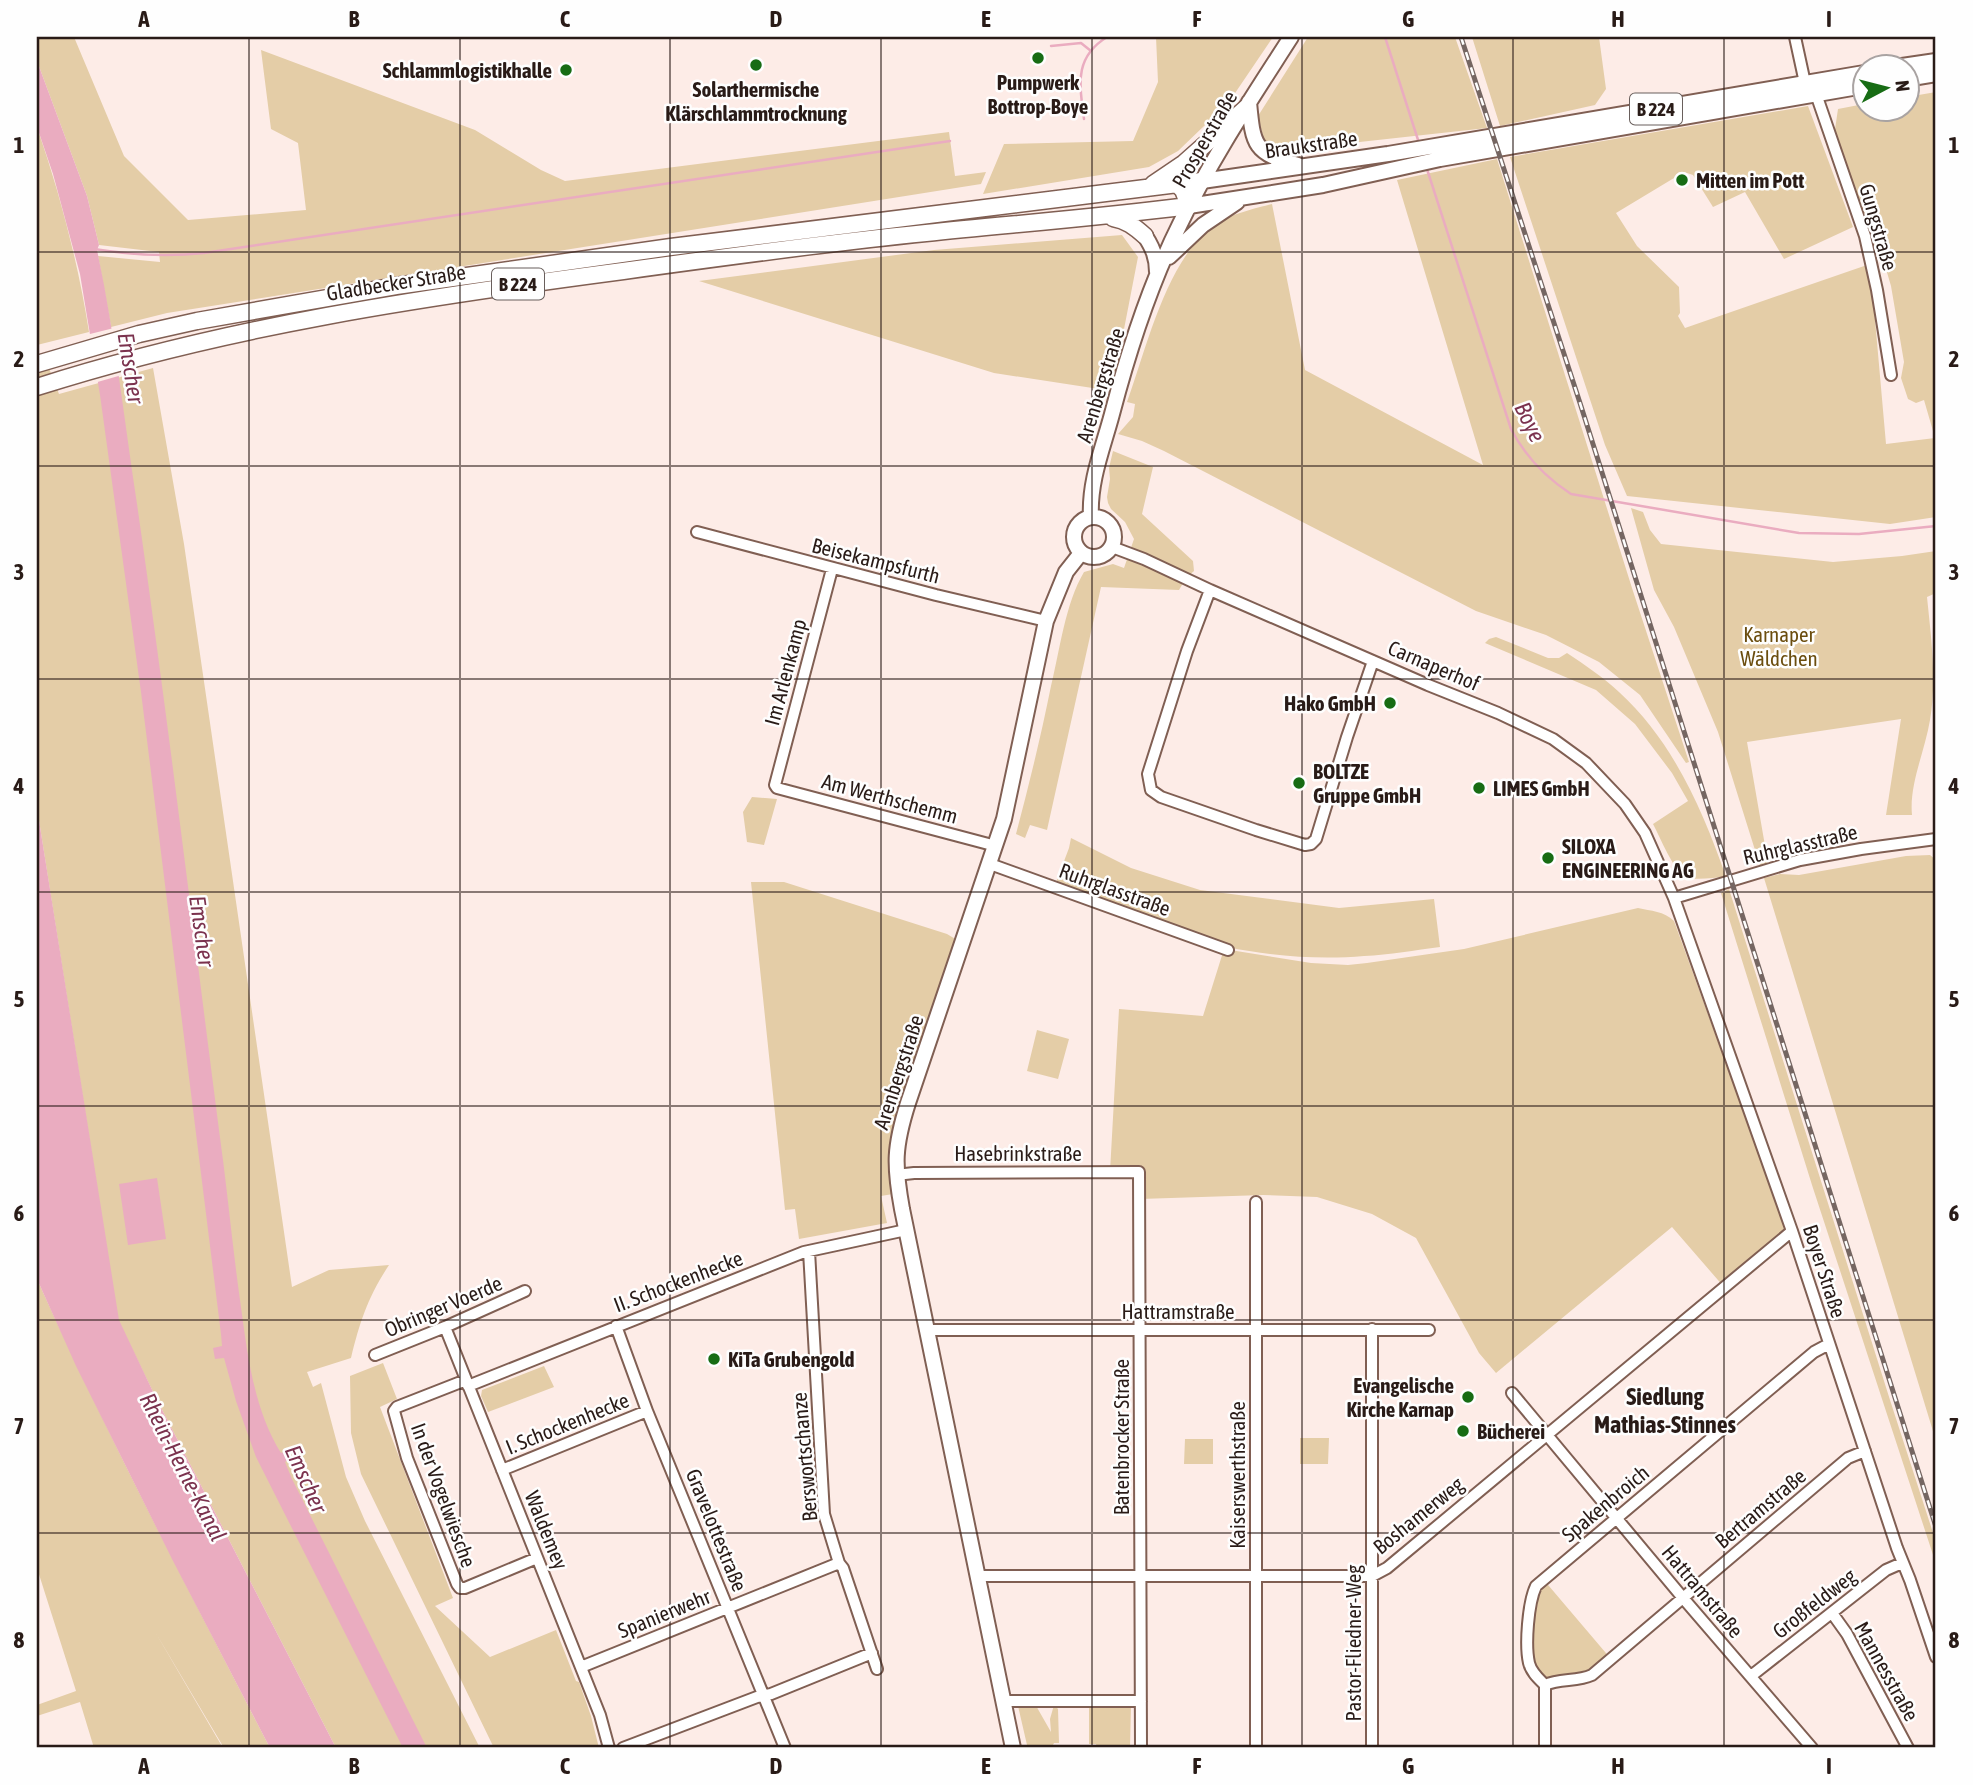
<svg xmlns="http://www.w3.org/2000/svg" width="1973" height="1785" viewBox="0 0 1973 1785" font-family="'Asap Condensed',sans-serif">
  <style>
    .green { fill: #e4cda7 }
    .water { fill: #eaacc0 }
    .pier { fill: #fdece7 }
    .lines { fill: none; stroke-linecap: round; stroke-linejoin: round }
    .stream { stroke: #eaacc0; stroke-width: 2.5 }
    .minor-casing { stroke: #805f53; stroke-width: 14 }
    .major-casing { stroke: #805f53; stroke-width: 18 }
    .highway-casing { stroke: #805f53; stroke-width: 19 }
    .minor { stroke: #fff; stroke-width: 10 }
    .major { stroke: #fff; stroke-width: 14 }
    .highway { stroke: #fff; stroke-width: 16 }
    .rail-casing { stroke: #756662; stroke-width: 5 }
    .rail { stroke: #fefefe; stroke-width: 2.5; stroke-dasharray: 8; stroke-linecap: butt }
    .grid { fill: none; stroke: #291b17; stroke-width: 2; stroke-opacity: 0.55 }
    .poi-dot { fill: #176c14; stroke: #fefefe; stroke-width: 2.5 }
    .labels { text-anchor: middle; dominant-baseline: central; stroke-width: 5; stroke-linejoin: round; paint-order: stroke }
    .shield { fill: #fefefe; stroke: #695f5c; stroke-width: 2 }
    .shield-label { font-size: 19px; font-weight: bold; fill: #291b17 }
    .poi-label { font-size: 21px; font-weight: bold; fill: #291b17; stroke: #fefefe; text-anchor: start }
    .street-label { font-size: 21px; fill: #291b17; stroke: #fefefe }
    .park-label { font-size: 21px; fill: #6b4d0e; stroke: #fefefe }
    .water-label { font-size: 23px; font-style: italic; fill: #7b324e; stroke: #fefefe }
    .quarter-label { font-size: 24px; font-weight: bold; fill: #291b17; stroke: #fefefe }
    .neatline { fill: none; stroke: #291b17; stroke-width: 2.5 }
    .grid-label { font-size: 23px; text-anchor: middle; font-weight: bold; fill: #291b17 }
  </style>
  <rect width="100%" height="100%" fill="#fdece7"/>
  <path class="green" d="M37 37H74L124 156 188 220 306 210 298 143 271 129 261 50 475 130 541 170 565 181 949 132 955 176 986 172 981 184 167 313 111 327 98 256 160 262 159 252 99 245 87 196 37 61Z
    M1156 37H1273L1229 102 1178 151 1149 167 983 194 1004 144 1133 141 1158 82Z
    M1308 37H1455L1487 128 1305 148H1280L1264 140 1258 116Z
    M1472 37H1599L1606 89 1595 105 1500 126Z
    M1936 92V517L1890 524 1627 496 1605 445 1510 157 1808 106 1853 227 1784 259 1745 192 1713 207 1693 175 1684 172 1616 213 1637 246 1679 287 1680 313 1678 316 1685 328 1867 265 1873 297 1886 444 1935 438 1924 400 1916 403 1908 399 1901 378 1904 362 1891 286 1881 252 1873 253 1834 136 1838 109 1864 104V108H1906L1907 97Z
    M37 127C60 194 78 262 89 332L37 345Z
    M1497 159 1632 588 1689 762 1686 763 1640 695 1599 662 1546 635 1476 611 1164 451 1142 441 1118 434 1133 417 1135 404 1127 402C1147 347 1166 260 1215 224 1228 215 1256 208 1272 204L1305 370 1483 465 1397 180Z
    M1122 235 1138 257 1112 391 994 373 699 281 934 250Z
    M47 363 59 394 153 368 184 544 292 1287 329 1270 389 1265C368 1297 360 1321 351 1358L307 1372 313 1387 321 1383 346 1477 365 1521 480 1748H336L156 1398 118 1320 37 808V365Z
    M1113 451 1153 467 1142 514 1193 561 1194 571 1186 578 1179 590 1101 587 1047 830 1030 825 1025 838 1016 834C1029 785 1041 736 1051 686 1060 650 1065 604 1084 572L1113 564 1124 568 1134 539 1125 522 1111 509 1108 503 1107 497 1110 479 1109 468Z
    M1631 508 1643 512 1650 530 1661 544 1833 562 1902 556 1936 551V593L1927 597C1931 637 1937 680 1930 720 1925 751 1909 784 1912 815H1886L1901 719 1747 742 1768 863 1760 866 1718 732 1674 627 1654 590Z
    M1496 637 1548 658H1559L1567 653C1585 665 1603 677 1619 692 1672 740 1703 810 1726 877 1714 877 1697 881 1686 877 1674 872 1660 837 1653 824L1688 801 1672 773 1635 724 1596 690 1485 643 1489 639Z
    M752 797 777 799 764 845 747 842 743 812Z
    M1071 838 1131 868 1200 890 1339 908 1434 899 1440 947C1415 950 1390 955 1364 956 1319 960 1271 956 1227 947L1055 885 1069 848Z
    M1930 855 1936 860V1441L1764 878 1780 874 1799 875 1906 856Z
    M751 882H784L947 934 962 943 908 1103 899 1193 881 1196 887 1223 799 1239 795 1209 785 1210Z
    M1729 889 1890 1400 1936 1542V1564L1812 1185 1721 893Z
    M1638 908C1651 911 1664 911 1674 921L1732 1080 1792 1231 1724 1287 1672 1227 1496 1373 1479 1353 1416 1238 1372 1214 1317 1197 1263 1195 1140 1199V1172H1110L1119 1009 1203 1016 1224 949 1311 963 1348 965 1367 963 1464 949Z
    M1037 1030 1069 1039 1058 1079 1027 1071Z
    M37 1279C109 1438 190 1593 270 1748H224L154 1630 223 1748H94L80 1702 37 1716V1705L76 1691 37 1568Z
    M383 1363 397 1399 380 1407 453 1598 435 1606 490 1657 556 1630 576 1681 579 1682 591 1716 599 1748H494L361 1474 351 1433 350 1376Z
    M544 1366 554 1387 488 1412 481 1396 482 1390Z
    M1300 1438H1329L1328 1464H1300Z
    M1185 1439H1213V1464H1184Z
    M1543 1579 1611 1659 1592 1675 1545 1685 1529 1655V1609Z
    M1035 1704 1051 1732 1050 1719 1054 1705 1058 1709 1059 1743H1054L1053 1745H1027L1018 1706Z
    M1089 1706H1131L1130 1748H1097L1096 1744H1089Z"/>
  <path class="water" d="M37 61 87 196 99 245 97 250C115 334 124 419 137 504 167 712 192 921 219 1130 227 1187 232 1243 240 1300 247 1351 253 1408 281 1453L286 1451 290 1459 285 1462 292 1479 427 1748H403L256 1457 236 1401 224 1358 215 1359 213 1348 222 1346 221 1334 141 692 100 395 80 274 53 174 37 127Z
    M37 808 119 1320 156 1398 336 1748H270L172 1559 76 1366 37 1279Z
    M157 1178 166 1239 128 1245 119 1184Z"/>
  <path class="pier" d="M114 328 122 375 94 383 86 335Z"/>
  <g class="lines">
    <path class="stream" d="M1385 37 1419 143
      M1051 46 1081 43 1091 51
      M1084 119C1080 86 1073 58 1107 37
      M1426 166 1511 429C1525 456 1545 477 1571 494L1799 533 1859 534 1936 526
      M94 249C131 255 167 257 204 253L950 141"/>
    <g class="minor-casing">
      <path id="minor" d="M1795 37 1805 83
        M1816 94 1865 236 1877 290 1891 375
        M697 532 936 595 1046 621
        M1112 547 1144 559 1210 590 1428 685 1498 713 1553 739 1586 763 1625 804 1645 833 1674 898 1792 1231 1897 1548 1910 1580 1936 1657
        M832 569 775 785 777 788 996 846
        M1210 590 1187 651 1148 774 1151 790 1161 797 1256 830 1305 845 1311 844 1316 839 1347 737 1373 661
        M990 864 1228 950
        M1674 898 1800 860 1861 849 1936 839
        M896 1175 914 1173 1139 1172 1141 1748
        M1256 1202V1748
        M809 1251 824 1514 839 1563 843 1568 877 1669
        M616 1326 647 1411 785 1748
        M445 1327 600 1715 609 1748
        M927 1330H1429
        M375 1355 445 1327 525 1291
        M466 1380 397 1407 394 1411 407 1458 457 1584 460 1588H465L537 1558
        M468 1386 804 1252 906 1230
        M1512 1393 1683 1598 1812 1748
        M502 1470 647 1411
        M977 1576H1372L1387 1568 1792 1231
        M1832 1613 1847 1634 1908 1748
        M581 1667 839 1563
        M1751 1676 1886 1570 1902 1563
        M1545 1685C1560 1678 1577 1682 1592 1675L1848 1458 1865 1451
        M1004 1701H1141
        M623 1748 757 1697 771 1694 872 1653
        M1372 1748V1329
        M1545 1748V1685C1539 1679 1531 1672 1529 1663 1525 1645 1528 1603 1536 1586L1814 1352 1829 1344"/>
    </g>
    <g class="major-casing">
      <path id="major" d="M1902 66 1936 61
        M1906 79 1936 74
        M1249 102C1253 146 1254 153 1298 165
        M1202 181 1388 154 1864 73
        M1189 206 1323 185 1440 159 1864 86
        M1145 236C1153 248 1157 258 1157 272
        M1169 257 1203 225 1237 202
        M1074 537a20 20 0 1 1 40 0a20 20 0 1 1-40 0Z
        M1091 517C1089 481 1103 448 1112 414 1129 349 1150 284 1180 224 1211 159 1252 98 1291 37
        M1013 1748 902 1209C894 1165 894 1147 908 1103L1004 819 1046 621 1066 572 1081 553"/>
    </g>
    <g class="highway-casing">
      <path id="highway" d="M1153 184 1184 163 1246 108
        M1113 218C1126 220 1135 227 1145 236
        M37 364 139 334 197 321 396 286 671 247 1202 181
        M37 387C228 326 425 297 623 271 724 257 825 243 926 233 1014 224 1102 217 1189 206L1183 190 1177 184"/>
    </g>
    <use href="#minor" class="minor"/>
    <use href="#major" class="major"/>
    <use href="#highway" class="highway"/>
    <g class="rail-casing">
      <path id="rail" d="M1461 37 1580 403 1936 1527"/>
    </g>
    <use href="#rail" class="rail"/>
  </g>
  <path class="grid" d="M249 37V1748M460 37V1748M670 37V1748M881 37V1748M1092 37V1748M1302 37V1748M1513 37V1748M1724 37V1748M37 252H1936M37 466H1936M37 679H1936M37 892H1936M37 1106H1936M37 1320H1936M37 1533H1936"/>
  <g class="poi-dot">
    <circle cx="1038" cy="58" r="7"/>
    <circle cx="756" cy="65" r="7"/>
    <circle cx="566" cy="70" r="7"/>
    <circle cx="1682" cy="180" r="7"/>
    <circle cx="1390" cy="703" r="7"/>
    <circle cx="1299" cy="783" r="7"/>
    <circle cx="1479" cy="788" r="7"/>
    <circle cx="1548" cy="858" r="7"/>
    <circle cx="714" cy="1359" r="7"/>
    <circle cx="1468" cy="1397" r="7"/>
    <circle cx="1463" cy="1431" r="7"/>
  </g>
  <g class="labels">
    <g class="shield">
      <rect x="1630" y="93.5" width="52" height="31" rx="5"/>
      <rect x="492" y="268.5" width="52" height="31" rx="5"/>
    </g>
    <g class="shield-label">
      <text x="1656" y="109">B 224</text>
      <text x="518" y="284">B 224</text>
    </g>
    <g class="poi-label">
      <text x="552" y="70" text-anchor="end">Schlammlogistikhalle</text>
      <text x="1038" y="82" text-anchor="middle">Pumpwerk<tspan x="1038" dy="24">Bottrop-Boye</tspan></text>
      <text x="756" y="89" text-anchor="middle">Solarthermische<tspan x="756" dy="24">Klärschlammtrocknung</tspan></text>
      <text x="1696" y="180">Mitten im Pott</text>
      <text x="1376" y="703" text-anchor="end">Hako GmbH</text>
      <text x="1313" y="771">BOLTZE<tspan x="1313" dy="24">Gruppe GmbH</tspan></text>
      <text x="1493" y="788">LIMES GmbH</text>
      <text x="1562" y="846">SILOXA<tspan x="1562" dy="24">ENGINEERING AG</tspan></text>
      <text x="728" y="1359">KiTa Grubengold</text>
      <text x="1454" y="1385" text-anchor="end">Evangelische<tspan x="1454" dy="24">Kirche Karnap</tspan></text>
      <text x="1477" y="1431">Bücherei</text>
    </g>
    <g class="street-label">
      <text transform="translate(1204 139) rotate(-60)">Prosperstraße</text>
      <text transform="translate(1311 144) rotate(-8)">Braukstraße</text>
      <text transform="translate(1879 227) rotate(74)">Gungstraße</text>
      <text transform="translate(396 282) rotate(-9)">Gladbecker Straße</text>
      <text transform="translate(1100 385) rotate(-73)">Arenbergstraße</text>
      <text transform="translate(876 560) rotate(14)">Beisekampsfurth</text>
      <text transform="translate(1434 665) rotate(23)">Carnaperhof</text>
      <text transform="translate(785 672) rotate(-75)">Im Arlenkamp</text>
      <text transform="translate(890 798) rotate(15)">Am Werthschemm</text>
      <text transform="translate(1800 844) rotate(-13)">Ruhrglasstraße</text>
      <text transform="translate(1115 889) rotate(20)">Ruhrglasstraße</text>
      <text transform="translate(898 1072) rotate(-72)">Arenbergstraße</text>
      <text x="1018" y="1153">Hasebrinkstraße</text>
      <text transform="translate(1825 1271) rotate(72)">Boyer Straße</text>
      <text transform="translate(678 1281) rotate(-21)">II. Schockenhecke</text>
      <text transform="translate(443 1306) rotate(-23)">Obringer Voerde</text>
      <text x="1178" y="1311">Hattramstraße</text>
      <text transform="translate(567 1423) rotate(-22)">I. Schockenhecke</text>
      <text transform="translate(1121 1437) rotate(-90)">Batenbrocker Straße</text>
      <text transform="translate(804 1457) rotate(-95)">Berswortschanze</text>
      <text transform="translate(1237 1475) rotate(-90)">Kaiserswerthstraße</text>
      <text transform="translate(444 1495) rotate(70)">In der Vogelwiesche</text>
      <text transform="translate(1605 1503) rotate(-40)">Spakenbroich</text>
      <text transform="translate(1760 1508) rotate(-40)">Bertramstraße</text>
      <text transform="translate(1418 1515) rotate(-39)">Boshamerweg</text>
      <text transform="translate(547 1530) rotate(68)">Waldemey</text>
      <text transform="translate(717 1530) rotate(68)">Gravelottestraße</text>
      <text transform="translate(1703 1591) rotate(50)">Hattramstraße</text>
      <text transform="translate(1814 1603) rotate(-38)">Großfeldweg</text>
      <text transform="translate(664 1613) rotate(-22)">Spanierwehr</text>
      <text transform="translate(1353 1643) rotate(-90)">Pastor-Fliedner-Weg</text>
      <text transform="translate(1887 1671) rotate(61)">Mannesstraße</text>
    </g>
    <g class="park-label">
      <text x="1779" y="634">Karnaper<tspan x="1779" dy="24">Wäldchen</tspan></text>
    </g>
    <g class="water-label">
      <text transform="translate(131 368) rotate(81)">Emscher</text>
      <text transform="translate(1530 422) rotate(64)">Boye</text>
      <text transform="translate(202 931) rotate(82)">Emscher</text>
      <text transform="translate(183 1467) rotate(63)">Rhein-Herne-Kanal</text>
      <text transform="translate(306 1479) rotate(66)">Emscher</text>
    </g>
    <g class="quarter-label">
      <text x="1665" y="1396">Siedlung<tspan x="1665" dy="28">Mathias-Stinnes</tspan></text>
    </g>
  </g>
  <rect width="1973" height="1785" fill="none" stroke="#fefefe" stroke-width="77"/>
  <g transform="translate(1886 88) rotate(83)"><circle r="33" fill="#fefefe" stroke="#a9a3a2" stroke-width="2"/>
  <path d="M0-5L12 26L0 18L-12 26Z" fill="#176c14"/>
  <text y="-10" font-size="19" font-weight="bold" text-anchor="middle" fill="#291b17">N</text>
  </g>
  <rect x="38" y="38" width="1896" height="1708" class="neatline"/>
  <g class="grid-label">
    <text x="144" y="27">A</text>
    <text x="354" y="27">B</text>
    <text x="565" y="27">C</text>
    <text x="776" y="27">D</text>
    <text x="986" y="27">E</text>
    <text x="1197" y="27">F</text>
    <text x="1408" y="27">G</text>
    <text x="1618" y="27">H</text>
    <text x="1829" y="27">I</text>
    <text x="19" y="153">1</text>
    <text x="1954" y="153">1</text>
    <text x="19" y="367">2</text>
    <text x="1954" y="367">2</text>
    <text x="19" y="580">3</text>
    <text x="1954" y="580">3</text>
    <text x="19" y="794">4</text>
    <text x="1954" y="794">4</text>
    <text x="19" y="1007">5</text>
    <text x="1954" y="1007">5</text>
    <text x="19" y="1221">6</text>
    <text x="1954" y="1221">6</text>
    <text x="19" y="1434">7</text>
    <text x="1954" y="1434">7</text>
    <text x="19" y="1648">8</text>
    <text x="1954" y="1648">8</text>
    <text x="144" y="1774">A</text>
    <text x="354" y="1774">B</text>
    <text x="565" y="1774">C</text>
    <text x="776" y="1774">D</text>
    <text x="986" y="1774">E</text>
    <text x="1197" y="1774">F</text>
    <text x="1408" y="1774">G</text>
    <text x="1618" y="1774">H</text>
    <text x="1829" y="1774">I</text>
  </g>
</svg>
